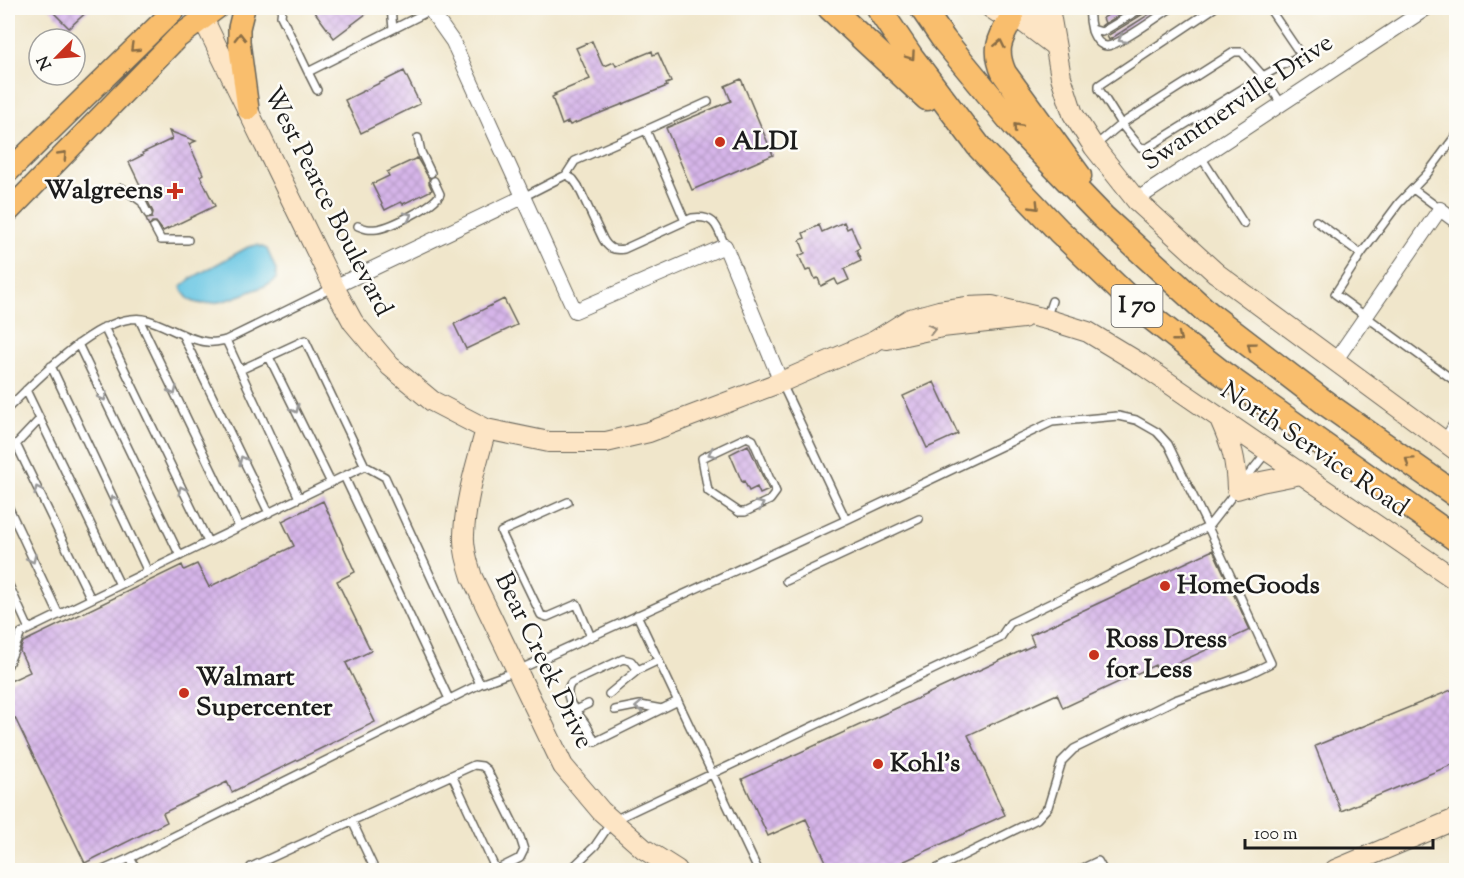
<svg xmlns="http://www.w3.org/2000/svg" width="1464" height="878" viewBox="0 0 1464 878" font-family="'Sorts Mill Goudy',serif">
  <style>
    .water { fill: #64c4e2; stroke: #40707f; stroke-width: 1.5 }
    .building { fill: url(#building-cross-hatch) }
    .lines { fill: none; stroke-linecap: round; stroke-linejoin: round }
    .lane-casing { stroke: #666359; stroke-width: 10 }
    .street-casing { stroke: #666359; stroke-width: 16 }
    .secondary-casing { stroke: #666359; stroke-width: 22 }
    .primary-casing { stroke: #666359; stroke-width: 24 }
    .highway-casing { stroke: #666359; stroke-width: 27 }
    .lane { stroke: #fff; stroke-width: 7 }
    .street { stroke: #fff; stroke-width: 14 }
    .secondary { stroke: #fde5c5; stroke-width: 20 }
    .primary { stroke: #f9be6d; stroke-width: 21 }
    .highway { stroke: #f9be6d; stroke-width: 24 }
    .oneway { stroke: #8a6d44 }
    .oneway2 { stroke: #999 }
    .oneway3 { stroke: #988b79 }
    .poi-dot { fill: #c8321e; stroke: #fdfcf7; stroke-width: 2 }
    .labels { text-anchor: middle; dominant-baseline: central; stroke-width: 5; stroke-linejoin: round; paint-order: stroke }
    .shield { fill: #fdfcf7; stroke: #605f5e; stroke-width: 1.5 }
    .shield-label { font-size: 24px; font-weight: bold; fill: #1c1c1c }
    .street-label { font-size: 26px; fill: #1c1c1c; stroke: #fdfcf7 }
    .poi-label { font-size: 26px; font-weight: bold; fill: #1c1c1c; stroke: #fdfcf7; text-anchor: start }
  </style>
  <defs>
    <pattern id="building-cross-hatch" width="8" height="8" patternUnits="userSpaceOnUse" patternTransform="scale(1.5)"><rect width="8" height="8" fill="#d6b5e9"/><path d="M0 0l8 8M0 8l8-8" fill="none" stroke="#b79bc7"/></pattern>
  </defs>
  <rect width="100%" height="100%" fill="#fdfcf7"/>
  <filter id="ink" filterUnits="userSpaceOnUse"><feTurbulence type="fractalNoise" baseFrequency=".0167" numOctaves="2"/><feDisplacementMap in="SourceGraphic" scale="12" xChannelSelector="R" yChannelSelector="G"/><feConvolveMatrix kernelMatrix="1 2 1 2 8 2 1 2 1" color-interpolation-filters="sRGB"/></filter>
  <filter id="wash" filterUnits="userSpaceOnUse"><feTurbulence type="fractalNoise" baseFrequency=".008" numOctaves="4" result="noise"/><feDisplacementMap in="SourceGraphic" scale="24" xChannelSelector="R" yChannelSelector="G"/><feGaussianBlur stdDeviation="1.35" result="paint"/><feColorMatrix in="noise" values="0 0 0 0 0 0 0 0 0 0 0 0 0 0 0 0 0 1.4 0 .05"/><feComposite in="paint" operator="in"/></filter>
  <g filter="url(#wash)">
    <rect width="100%" height="100%" fill="#f0e6cb"/>
    <path class="water" d="M257 245 267 249 276 270V279L270 284C250 291 211 311 192 301 186 298 184 293 181 287L190 279 248 247Z"/>
    <g id="blocks">
      <path class="building" d="M49 8H91L69 28Z
        M319 8H363L367 13 334 38 314 11Z
        M1119 8H1132L1101 26 1105 23 1103 18Z
        M1148 8H1159L1109 40 1107 36 1145 13Z
        M592 41 602 64 605 66 614 62 616 66 652 51 653 55 658 53 671 82 666 84 667 86 623 104 570 125 568 122 562 125 552 97 556 95 554 94 590 79 576 48Z
        M404 71 420 104 361 133 345 100Z
        M741 79 773 155 692 190 666 128 731 101 725 86Z
        M169 131 196 141 189 144 203 174 200 176 215 206 163 231 156 222H152L149 226 146 219 152 218 153 212 129 162 143 155 142 153 172 139Z
        M417 158 429 178V183L432 190 403 204 401 202 385 210 372 184 389 176 387 172Z
        M844 222 847 229 851 227 860 248 856 250 861 261 844 269 849 280 838 285 835 279 821 286 818 278 815 279 811 269 806 271 799 256 805 253 800 240 805 238 803 233 819 225 822 232Z
        M504 299 517 325 466 349 454 324Z
        M934 382 958 434 927 448 903 396Z
        M748 445 769 490 760 494 757 487 749 491 744 481 742 482 730 454Z
        M323 501 355 572 337 581 371 651 346 663 375 722 232 792 227 782 163 813 167 822 85 863 15 718 8 722V682L30 672 20 651 23 642 182 565 184 570 197 564 209 587 294 546 282 521Z
        M1213 550 1250 630 1158 672 1155 665 1063 708 1057 694 968 735 1005 815 885 870H830L806 819 768 836 742 779 1034 645 1030 635Z
        M1456 688V763L1341 811 1315 746Z"/>
    </g>
  </g>
  <g filter="url(#ink)">
    <use href="#blocks" fill-opacity="0" stroke="#666359" stroke-width="1.5"/>
    <g class="lines">
      <g class="lane-casing">
        <path id="lane" d="M282 8 281 16 284 22 308 72
          M391 8 393 29
          M1090 8C1089 15 1090 23 1092 31 1095 38 1099 46 1107 46 1118 46 1160 15 1171 8
          M1269 8 1301 55 1263 76 1281 103
          M1092 29 1102 32 1142 8
          M1234 52H1242L1263 76 1147 148 1140 147 1121 124Z
          M317 90 308 72 431 10
          M646 130 708 102
          M418 138 421 152 431 173
          M1096 145 1121 124 1099 89V85L1214 8
          M1201 157 1244 224
          M566 175 575 161 646 130 685 221
          M122 188 142 202 148 214
          M1413 189 1440 209
          M523 197 566 175 573 179 578 186 603 239C608 248 613 251 624 249L692 218C716 215 717 227 725 246
          M1316 221 1361 254 1335 294 1456 382
          M358 226C365 229 369 230 377 229 391 227 434 206 440 194L434 181
          M154 227 161 240H188
          M1361 254 1399 203 1427 174 1456 135
          M1047 316 1052 301
          M139 319 239 527
          M104 327 208 542
          M182 334 269 513
          M226 340 299 498
          M78 344 180 556
          M269 357 331 483
          M51 366 148 572
          M240 370 305 340 365 466
          M782 384 846 520
          M26 390 120 585
          M8 408C36 381 104 307 148 320 168 326 187 340 208 342 214 343 221 341 226 340L332 288
          M16 444 91 599
          M8 453 40 419
          M763 463 753 440 747 437 702 458 708 491 739 512H745L770 500 776 492 771 480
          M765 468 769 477
          M344 476 449 699
          M1243 482 1266 453
          M568 502 501 532 541 615 547 617 577 604 591 637
          M8 506 59 615
          M786 581 919 519
          M8 583 29 629
          M637 615 758 870
          M659 660 638 670 631 661 623 659 571 683C561 697 577 712 585 723 589 729 592 736 595 742L678 701
          M8 665 21 633 365 466 385 477 480 684 516 671 846 520 1052 422 1118 416 1136 420 1157 432 1168 444 1208 527 1236 491
          M609 694 638 670
          M575 710 588 704
          M615 710 640 705 662 709
          M452 775 474 765 482 766 487 770 520 837 524 850 520 858 496 870
          M352 821 375 870
          M103 870 130 858
          M137 870 130 858 480 684
          M253 870 251 867 452 775 496 870
          M570 870 595 846 612 821 1000 638 1010 623 1208 527 1271 663 1249 674 1175 700 1074 749 1062 761 1048 807 1037 819 934 870
          M1079 870 1098 861 1103 870"/>
      </g>
      <g class="street-casing">
        <path id="street" d="M429 8 453 42 575 311 725 246 781 382
          M1136 200 1427 8
          M334 287 523 197
          M1335 361 1440 209 1456 221
          M1446 442 1456 425"/>
      </g>
      <g class="secondary-casing">
        <path id="secondary" d="M198 8 334 287 353 322 390 366 432 401 486 429 549 442H606L649 432 781 382 850 352 875 341 910 319 939 311 967 307 992 306 1046 319 1088 332 1141 364 1456 580
          M991 8C1008 21 1029 23 1047 8
          M1049 8 1061 77 1073 114 1094 147 1136 200 1216 273 1456 450
          M1018 18 1055 46
          M887 339 942 327 1023 318
          M1220 419C1232 446 1236 459 1237 489L1261 482 1301 474
          M486 429C477 463 465 500 464 535 463 549 468 564 472 577L563 766 601 811 644 849 677 870
          M1335 870 1456 819"/>
      </g>
      <g class="primary-casing">
        <path id="primary" d="M244 8 239 28V42L248 109
          M8 172 176 8
          M8 212 177 38 217 8"/>
      </g>
      <g class="highway-casing">
        <path id="highway" d="M830 8 927 98
          M878 8 912 58 980 148 1059 231 1139 308 1222 373 1456 539
          M922 8 944 40 1015 126 1103 217 1208 313 1328 405 1456 495
          M1011 19C999 40 994 50 1004 73L1079 176"/>
      </g>
      <use href="#lane" class="lane"/>
      <use href="#street" class="street"/>
      <use href="#secondary" class="secondary"/>
      <use href="#primary" class="primary"/>
      <use href="#highway" class="highway"/>
    </g>
    <defs><path id="oneway-chevron" d="M-2-3.5L2.5 0L-2 3.5" fill="none" stroke-width="1.6" stroke-linecap="round" stroke-linejoin="round" transform="scale(1.5)"/></defs>
    <g class="oneway">
      <use href="#oneway-chevron" transform="translate(240 37) rotate(-90)"/>
      <use href="#oneway-chevron" transform="translate(1000 44) rotate(-78)"/>
      <use href="#oneway-chevron" transform="translate(134 48) rotate(136)"/>
      <use href="#oneway-chevron" transform="translate(911 56) rotate(55)"/>
      <use href="#oneway-chevron" transform="translate(1017 127) rotate(-132)"/>
      <use href="#oneway-chevron" transform="translate(63 155) rotate(-46)"/>
      <use href="#oneway-chevron" transform="translate(1035 206) rotate(46)"/>
      <use href="#oneway-chevron" transform="translate(1178 338) rotate(38)"/>
      <use href="#oneway-chevron" transform="translate(1251 346) rotate(-143)"/>
      <use href="#oneway-chevron" transform="translate(1409 461) rotate(-145)"/>
    </g>
    <g class="oneway2">
      <use href="#oneway-chevron" transform="translate(1122 39) rotate(149)"/>
      <use href="#oneway-chevron" transform="translate(408 216) rotate(-27)"/>
      <use href="#oneway-chevron" transform="translate(173 391) rotate(64)"/>
      <use href="#oneway-chevron" transform="translate(103 397) rotate(64)"/>
      <use href="#oneway-chevron" transform="translate(295 409) rotate(64)"/>
      <use href="#oneway-chevron" transform="translate(712 453) rotate(156)"/>
      <use href="#oneway-chevron" transform="translate(243 460) rotate(-116)"/>
      <use href="#oneway-chevron" transform="translate(38 490) rotate(-116)"/>
      <use href="#oneway-chevron" transform="translate(182 490) rotate(-116)"/>
      <use href="#oneway-chevron" transform="translate(114 500) rotate(-115)"/>
      <use href="#oneway-chevron" transform="translate(760 505) rotate(-25)"/>
      <use href="#oneway-chevron" transform="translate(32 559) rotate(65)"/>
      <use href="#oneway-chevron" transform="translate(639 707) rotate(177)"/>
    </g>
    <use class="oneway3" href="#oneway-chevron" transform="translate(932 329) rotate(-14)"/>
  </g>
  <g class="poi-dot">
    <circle cx="720" cy="142" r="6"/>
    <path d="M172 182h6v6h6v6h-6v6h-6v-6h-6v-6h6z"/>
    <circle cx="1165" cy="586" r="6"/>
    <circle cx="1094" cy="655" r="6"/>
    <circle cx="184" cy="693" r="6"/>
    <circle cx="878" cy="764" r="6"/>
  </g>
  <g class="labels">
    <rect class="shield" x="1111.5" y="285" width="51" height="42" rx="4.5"/>
    <g class="shield-label">
      <text x="1137" y="306">I 70</text>
    </g>
    <g class="street-label">
      <text transform="translate(1238 103) rotate(-34)">Swantnerville Drive</text>
      <text transform="translate(327 202) rotate(63)">West Pearce Boulevard</text>
      <text transform="translate(1314 450) rotate(34)">North Service Road</text>
      <text transform="translate(543 661) rotate(64)">Bear Creek Drive</text>
    </g>
    <g class="poi-label">
      <text x="732" y="142">ALDI</text>
      <text x="163" y="191" text-anchor="end">Walgreens</text>
      <text x="1177" y="586">HomeGoods</text>
      <text x="1106" y="640">Ross Dress<tspan x="1106" dy="30">for Less</tspan></text>
      <text x="196" y="678">Walmart<tspan x="196" dy="30">Supercenter</tspan></text>
      <text x="890" y="764">Kohl's</text>
    </g>
  </g>
  <rect width="1464" height="878" fill="none" stroke="#fdfcf7" stroke-width="30"/>
  <g transform="translate(57 57) rotate(245)"><circle r="28" fill="#fdfcf7" stroke="#a3a29f" stroke-width="1.5"/>
  <path d="M0-4.5L10 22L0 15L-10 22Z" fill="#c8321e"/>
  <text y="-9" font-size="16" font-weight="bold" text-anchor="middle" fill="#1c1c1c">N</text>
  </g>
  <path d="M1245 839v9h188v-9" fill="none" stroke="#1c1c1c" stroke-width="3"/>
  <text x="1254" y="839" font-size="18" fill="#1c1c1c" stroke="#fdfcf7" stroke-width="4.5" paint-order="stroke">100 m</text>
</svg>
